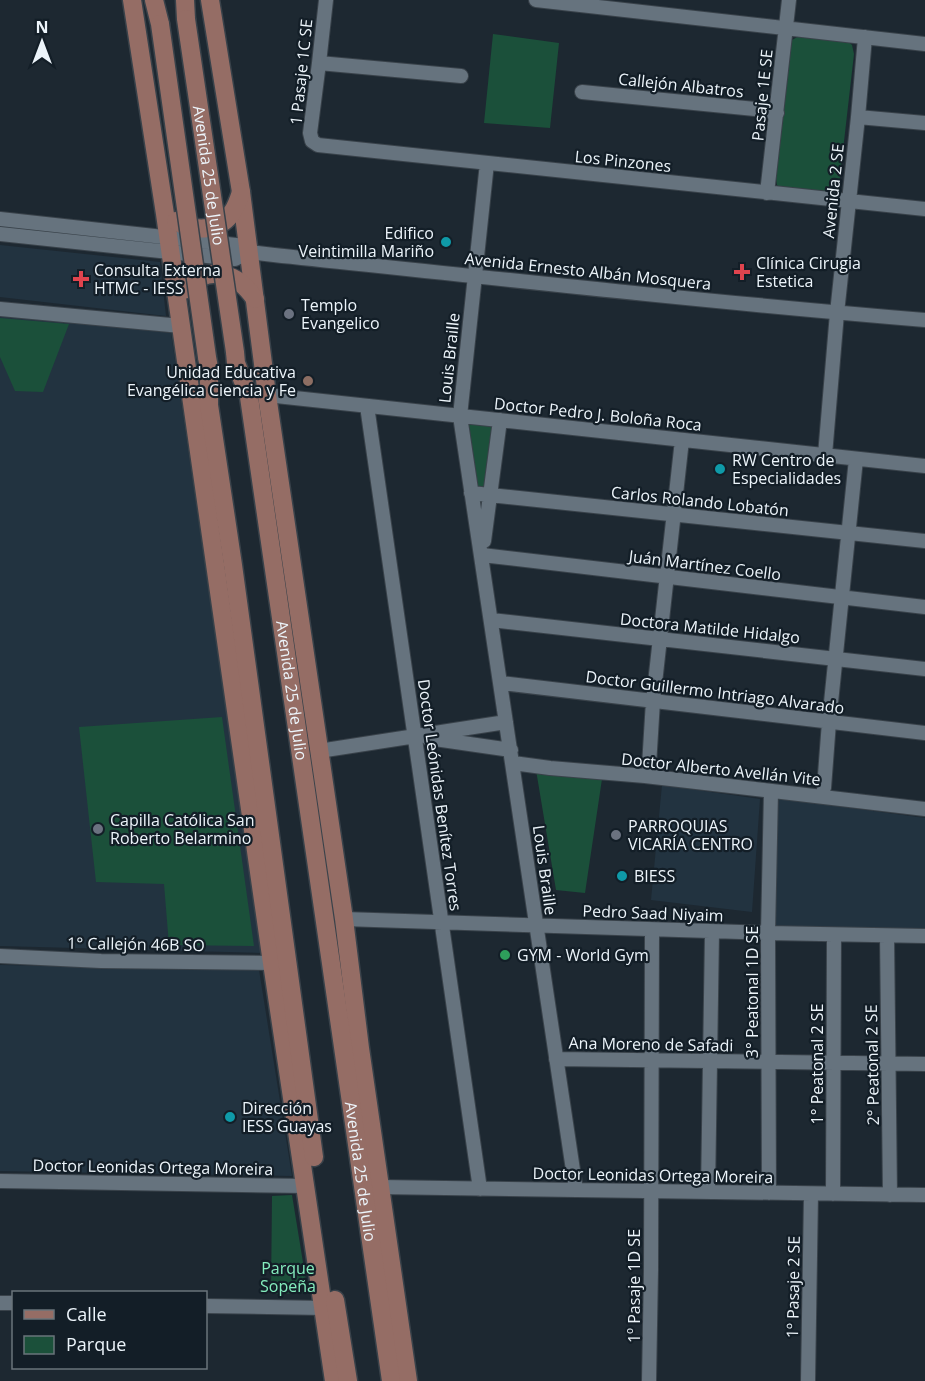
<svg xmlns="http://www.w3.org/2000/svg" width="925" height="1381" viewBox="0 0 925 1381" font-family="'Open Sans',sans-serif">
  <style>
    .built { fill: #223340 }
    .green { fill: #1b503a }
    .lines { fill: none; stroke-linecap: round; stroke-linejoin: round }
    .minor-casing { stroke: #39424a; stroke-width: 16 }
    .major-casing { stroke: #39424a; stroke-width: 21 }
    .minor { stroke: #66737e; stroke-width: 14 }
    .major { stroke: #956d65; stroke-width: 18 }
    .major-bridge-casing { stroke: #39424a; stroke-width: 21; stroke-linecap: butt }
    .major-bridge { stroke: #956d65; stroke-width: 18 }
    .culture-dot { fill: #0f9aa8; stroke: #131e27; stroke-width: 2 }
    .health-dot { fill: #e0444e; stroke: #131e27; stroke-width: 2 }
    .worship-dot { fill: #6b7280; stroke: #131e27; stroke-width: 2 }
    .education-dot { fill: #8d6e63; stroke: #131e27; stroke-width: 2 }
    .leisure-dot { fill: #2e9e5b; stroke: #131e27; stroke-width: 2 }
    .labels { text-anchor: middle; dominant-baseline: central; stroke-width: 4.5; stroke-linejoin: round; paint-order: stroke }
    .street-label { font-size: 16px; fill: #ecf4fa; stroke: #131e27 }
    .poi-label { font-size: 16px; fill: #ecf4fa; stroke: #131e27; text-anchor: start }
    .park-label { font-size: 16px; fill: #84ecbd; stroke: #131e27 }
  </style>
  <rect width="100%" height="100%" fill="#1d2831"/>
  <path class="built" d="M0 245 160 262 166 316 0 297Z
    M0 314 171 333 262 953 0 946Z
    M662 785 760 799 752 912 651 900Z
    M777 798 925 818V932L773 929Z
    M0 965 259 970 292 1176 0 1171Z"/>
  <path class="green" d="M493 34 559 43 550 128 484 123Z
    M799 36 847 41 852 45 854 54 839 185 835 192 828 195 782 189 777 185 776 178 789 47 792 40Z
    M0 318 69 324 43 392 15 391 0 357Z
    M460 416 500 420 489 495 471 493Z
    M222 717 254 946 169 945 164 884 96 882 79 727Z
    M536 770 602 779 585 893 556 890Z
    M292 1195 308 1293 271 1294 272 1196Z"/>
  <g class="lines">
    <g class="minor-casing">
      <path id="minor" d="M326 0 319 63 310 133 312 141 318 145 925 209
        M536 0 925 44
        M319 63 461 76
        M582 92 755 109 777 113
        M858 117 925 123
        M487 163 460 416 576 1190
        M767 193 789 0
        M0 219 236 245 249 252 274 255C491 278 708 302 925 320
        M0 234 235 259 249 252
        M0 309 181 326
        M267 395 925 466
        M367 406 480 1189
        M825 455 837 313 858 117 865 37
        M471 493 925 541
        M484 541 500 420
        M482 555 925 607
        M491 620 925 669
        M501 683 925 733
        M428 738 511 750
        M319 751 506 722
        M513 763 550 768 645 776 925 809
        M649 766 653 701 682 440
        M824 788 829 722 856 459
        M344 919 768 933 925 936
        M887 936 890 1195
        M0 956 101 961 272 963
        M556 1059 925 1064
        M0 1181 306 1186
        M380 1187 925 1195
        M708 1192 712 932
        M769 1193 768 933 771 791
        M833 1194 834 935
        M0 1303H14
        M206 1306 324 1308
        M649 1381 651 1270 652 930
        M808 1381 811 1194"/>
    </g>
    <g class="major-casing">
      <g id="major">
        <path d="M132 0 165 214 272 963 334 1381"/>
        <path d="M154 0 160 24"/>
        <path d="M185 0 186 19"/>
        <path d="M210 0 241 192 267 395 344 919 360 1048 408 1381"/>
        <path d="M176 221C196 233 221 231 233 211 237 205 239 198 241 192"/>
        <path d="M184 290C208 264 236 271 255 299"/>
        <path id="s1" d="M235 352 236 363 249 397C298 725 343 1053 391 1381"/>
        <path d="M207 357 209 368V405L233 565 314 1157"/>
        <path d="M335 1300 348 1381"/>
      </g>
    </g>
    <use href="#minor" class="minor"/>
    <use href="#major" class="major"/>
    <g class="major-bridge-casing">
      <g id="major-bridge">
        <path id="s2" d="M186 19 235 352"/>
        <path d="M160 24 207 357"/>
      </g>
    </g>
    <use href="#major-bridge" class="major-bridge"/>
  </g>
  <g class="culture-dot">
    <circle cx="446" cy="242" r="6"/>
    <circle cx="720" cy="469" r="6"/>
    <circle cx="622" cy="876" r="6"/>
    <circle cx="230" cy="1117" r="6"/>
  </g>
  <g class="health-dot">
    <path d="M739 263h6v6h6v6h-6v6h-6v-6h-6v-6h6z"/>
    <path d="M78 270h6v6h6v6h-6v6h-6v-6h-6v-6h6z"/>
  </g>
  <g class="worship-dot">
    <circle cx="289" cy="314" r="6"/>
    <circle cx="98" cy="829" r="6"/>
    <circle cx="616" cy="835" r="6"/>
  </g>
  <circle class="education-dot" cx="308" cy="381" r="6"/>
  <circle class="leisure-dot" cx="505" cy="955" r="6"/>
  <g class="labels">
    <g class="street-label">
      <text transform="translate(301 72) rotate(-84)">1 Pasaje 1C SE</text>
      <text transform="translate(681 85) rotate(6)">Callejón Albatros</text>
      <text transform="translate(762 95) rotate(-84)">Pasaje 1E SE</text>
      <text transform="translate(623 161) rotate(6)">Los Pinzones</text>
      <text stroke="none"><textPath href="#s2" startOffset="158">Avenida 25 de Julio</textPath></text>
      <text transform="translate(833 191) rotate(-84)">Avenida 2 SE</text>
      <text transform="translate(588 271) rotate(6)">Avenida Ernesto Albán Mosquera</text>
      <text transform="translate(449 358) rotate(-84)">Louis Braille</text>
      <text transform="translate(598 414) rotate(6)">Doctor Pedro J. Boloña Roca</text>
      <text transform="translate(700 501) rotate(6)">Carlos Rolando Lobatón</text>
      <text transform="translate(705 565) rotate(7)">Juán Martínez Coello</text>
      <text transform="translate(710 628) rotate(6)">Doctora Matilde Hidalgo</text>
      <text stroke="none"><textPath href="#s1" startOffset="344">Avenida 25 de Julio</textPath></text>
      <text transform="translate(715 692) rotate(7)">Doctor Guillermo Intriago Alvarado</text>
      <text transform="translate(721 769) rotate(6)">Doctor Alberto Avellán Vite</text>
      <text transform="translate(440 795) rotate(82)">Doctor Leónidas Benítez Torres</text>
      <text transform="translate(545 870) rotate(82)">Louis Braille</text>
      <text transform="translate(653 913) rotate(2)">Pedro Saad Niyaim</text>
      <text transform="translate(136 944) rotate(1)">1° Callejón 46B SO</text>
      <text transform="translate(752 992) rotate(-90)">3° Peatonal 1D SE</text>
      <text transform="translate(651 1044) rotate(1)">Ana Moreno de Safadi</text>
      <text transform="translate(817 1064) rotate(-90)">1° Peatonal 2 SE</text>
      <text transform="translate(872 1065) rotate(-91)">2° Peatonal 2 SE</text>
      <text transform="translate(153 1167) rotate(1)">Doctor Leonidas Ortega Moreira</text>
      <text stroke="none"><textPath href="#s1" startOffset="830">Avenida 25 de Julio</textPath></text>
      <text transform="translate(653 1175) rotate(1)">Doctor Leonidas Ortega Moreira</text>
      <text transform="translate(634 1286) rotate(-90)">1º Pasaje 1D SE</text>
      <text transform="translate(793 1287) rotate(-89)">1º Pasaje 2 SE</text>
    </g>
    <g class="poi-label">
      <text x="434" y="233" text-anchor="end">Edifico<tspan x="434" dy="18">Veintimilla Mariño</tspan></text>
      <text x="756" y="263">Clínica Cirugia<tspan x="756" dy="18">Estetica</tspan></text>
      <text x="94" y="270">Consulta Externa<tspan x="94" dy="18">HTMC - IESS</tspan></text>
      <text x="301" y="305">Templo<tspan x="301" dy="18">Evangelico</tspan></text>
      <text x="296" y="372" text-anchor="end">Unidad Educativa<tspan x="296" dy="18">Evangélica Ciencia y Fe</tspan></text>
      <text x="732" y="460">RW Centro de<tspan x="732" dy="18">Especialidades</tspan></text>
      <text x="110" y="820">Capilla Católica San<tspan x="110" dy="18">Roberto Belarmino</tspan></text>
      <text x="628" y="826">PARROQUIAS<tspan x="628" dy="18">VICARÍA CENTRO</tspan></text>
      <text x="634" y="876">BIESS</text>
      <text x="517" y="955">GYM - World Gym</text>
      <text x="242" y="1108">Dirección<tspan x="242" dy="18">IESS Guayas</tspan></text>
    </g>
    <g class="park-label">
      <text x="288" y="1268">Parque<tspan x="288" dy="18">Sopeña</tspan></text>
    </g>
  </g>
  <rect x="12" y="1291" width="195" height="78" fill="#131e27" stroke="#6a747b" stroke-width="1.5"/>
  <rect x="24" y="1310" width="30" height="9" fill="#956d65" stroke="#6a747b" stroke-width="1.5"/>
  <text x="66" y="1321" font-size="18" fill="#ecf4fa">Calle</text>
  <rect x="24" y="1336" width="30" height="18" fill="#1b503a" stroke="#6a747b" stroke-width="1.5"/>
  <text x="66" y="1351" font-size="18" fill="#ecf4fa">Parque</text>
  <g transform="translate(42 42)" stroke="#131e27" stroke-width="4.5" paint-order="stroke">
  <path d="M0-4.5L10 22L0 15L-10 22Z" fill="#ecf4fa"/>
  <text y="-9" font-size="16" font-weight="bold" text-anchor="middle" fill="#ecf4fa">N</text>
  </g>
</svg>
